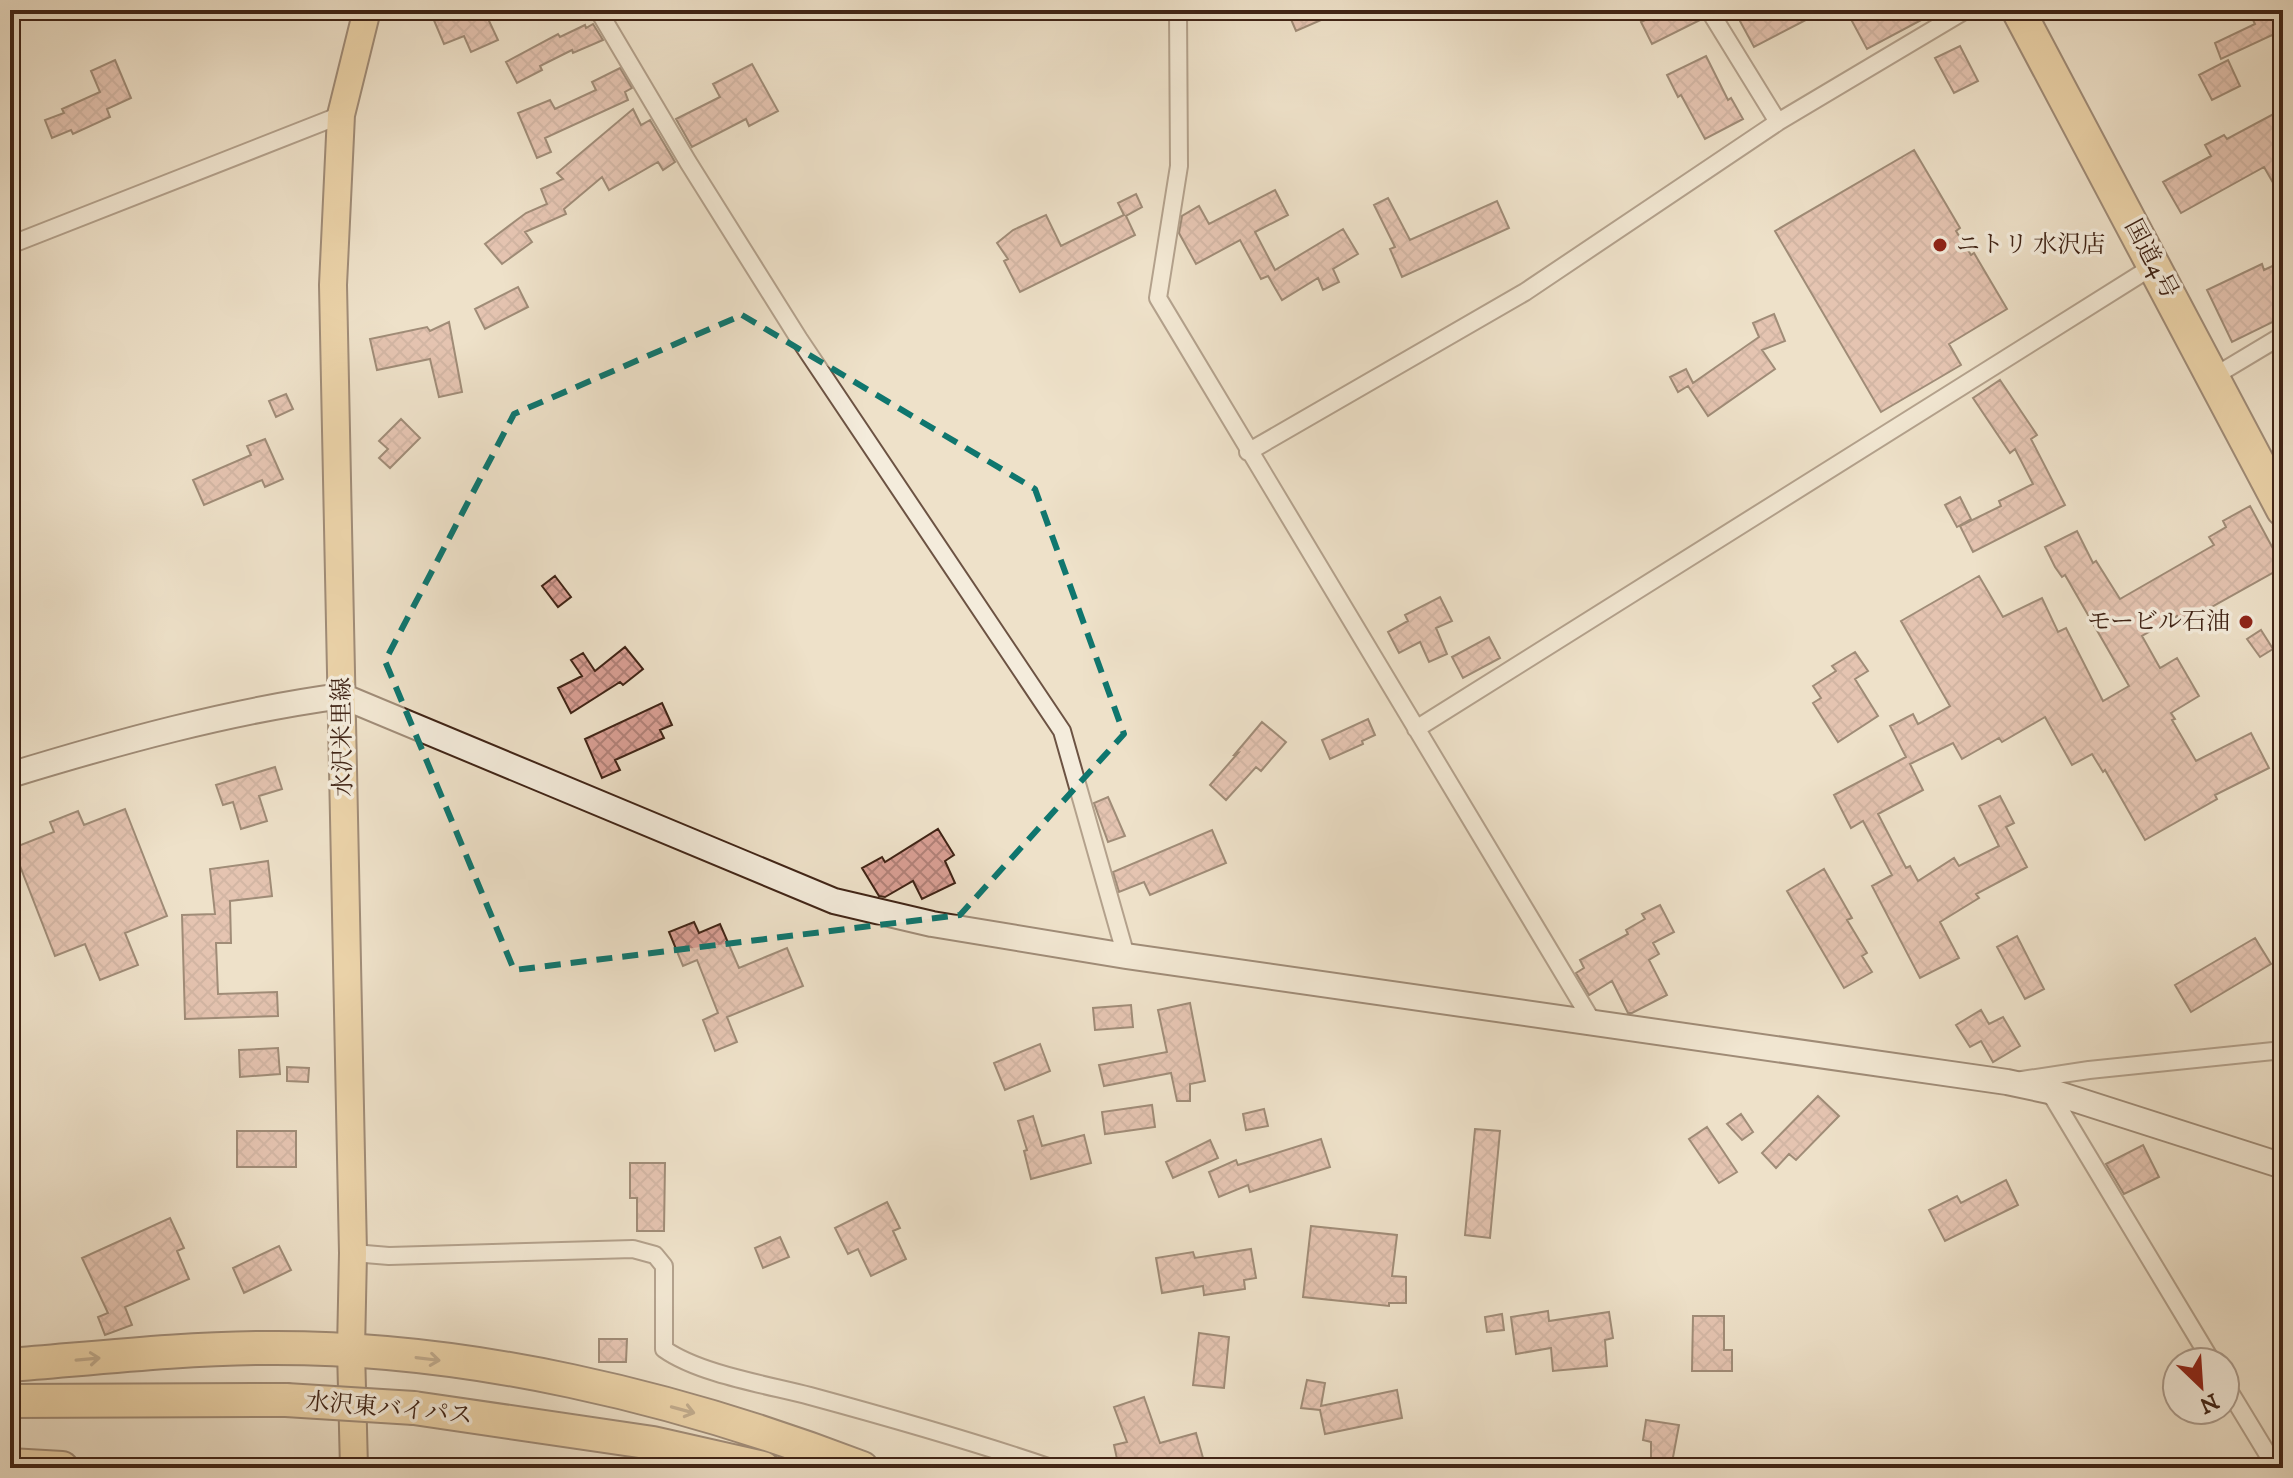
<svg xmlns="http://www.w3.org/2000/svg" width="2293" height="1478" viewBox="0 0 2293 1478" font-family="'IM FELL DW Pica','Noto Serif JP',serif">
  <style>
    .building { fill: url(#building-cross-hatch); stroke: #402416; stroke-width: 2 }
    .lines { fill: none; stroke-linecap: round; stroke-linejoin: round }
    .street-casing { stroke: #6c5343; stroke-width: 20 }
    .secondary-casing { stroke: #402416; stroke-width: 28 }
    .primary-casing { stroke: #402416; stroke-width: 30 }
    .highway-casing { stroke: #402416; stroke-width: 36 }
    .street { stroke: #f4ecdc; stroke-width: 16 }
    .secondary { stroke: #f4ecdc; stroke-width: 24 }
    .primary { stroke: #e7c084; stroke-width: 26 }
    .highway { stroke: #e7c084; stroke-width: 32 }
    .highway-bridge-casing { stroke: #402416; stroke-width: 36; stroke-linecap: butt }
    .highway-bridge { stroke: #e7c084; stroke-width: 32 }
    .oneway { stroke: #8b6a48 }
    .marked { fill: none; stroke: #0f766e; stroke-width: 6; stroke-dasharray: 16 10; stroke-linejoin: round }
    .poi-dot { fill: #8f2418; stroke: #f4ecdc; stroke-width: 3 }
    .labels { text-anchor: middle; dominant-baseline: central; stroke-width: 7; stroke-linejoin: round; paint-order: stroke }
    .poi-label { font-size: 24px; fill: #402416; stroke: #f4ecdc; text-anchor: start }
    .street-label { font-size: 24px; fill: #402416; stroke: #f4ecdc }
  </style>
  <defs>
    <pattern id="building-cross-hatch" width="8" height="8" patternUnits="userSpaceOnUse" patternTransform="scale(2)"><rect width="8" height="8" fill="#d99f94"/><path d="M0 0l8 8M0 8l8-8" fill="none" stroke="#b18178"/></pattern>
  </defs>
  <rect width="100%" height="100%" fill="#eee1c9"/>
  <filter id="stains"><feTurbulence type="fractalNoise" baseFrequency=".0025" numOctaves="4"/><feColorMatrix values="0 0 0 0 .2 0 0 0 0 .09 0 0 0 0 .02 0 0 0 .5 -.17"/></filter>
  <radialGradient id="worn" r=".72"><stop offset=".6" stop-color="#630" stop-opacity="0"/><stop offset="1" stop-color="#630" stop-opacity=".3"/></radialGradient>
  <path class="building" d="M453 10H484L498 40 471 52 464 36 444 44 433 18Z
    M1287 10H1344L1296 31Z
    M1665 10H1698L1702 19 1652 44 1641 22Z
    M1734 10H1825L1754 47Z
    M1846 10H1940L1867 49Z
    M2270 10H2283V54L2272 35 2221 59 2215 43 2255 24 2253 20Z
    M593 24 603 40 573 53 572 50 540 66 542 70 517 83 506 62 558 34 560 37 585 25 586 28Z
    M1960 46 1978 81 1954 93 1935 58Z
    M1706 56 1728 100 1731 98 1743 119 1705 139 1681 95 1678 97 1667 75Z
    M115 60 131 98 107 109 110 117 73 134 71 130 52 138 45 120 64 113 62 109 100 92 91 71Z
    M2228 60 2240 86 2212 100 2199 75Z
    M752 64 778 111 749 126 746 119 692 147 676 119 720 97 713 84Z
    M620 68 632 88 625 92 628 100 545 138 551 152 537 158 518 113 550 100 555 109 596 90 592 82Z
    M633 109 641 125 650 120 675 162 663 170 658 162 609 190 602 177 564 209 566 214 525 232 532 242 502 264 485 244 526 213 547 204 541 189 563 179 557 173Z
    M2283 109V200L2264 167 2181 213 2163 182 2211 156 2205 145 2224 135 2227 139Z
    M1914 150 1960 228 1956 231 1971 255 1974 253 2007 309 1949 344 1961 365 1881 412 1775 231Z
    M1275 190 1288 215 1255 232 1275 270 1343 229 1358 254 1333 269 1339 282 1323 290 1318 278 1282 300 1268 276 1261 279 1240 240 1196 264 1179 233 1182 216 1199 206 1209 224Z
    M1136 194 1142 207 1126 216 1135 235 1020 292 1004 261 1008 259 997 243 1013 230 1046 215 1061 246 1124 215 1118 203Z
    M1388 198 1410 240 1497 201 1509 228 1402 277 1390 249 1395 247 1374 205Z
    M2283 261V317L2232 342 2207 290 2262 264 2264 270Z
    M518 287 528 307 485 329 475 309Z
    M1774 314 1785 341 1762 350 1775 369 1708 416 1688 386 1678 392 1670 377 1686 369 1693 383 1759 337 1753 323Z
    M449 322 462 392 439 397 430 359 377 370 370 339 427 327 430 331Z
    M2000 380 2037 435 2031 439 2065 505 1973 552 1960 526 2001 506 1999 501 2033 484 2015 449 2010 453 1973 398Z
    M286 394 293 409 276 417 269 401Z
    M401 419 420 438 390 468 379 458 388 449 379 441Z
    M265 439 283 479 265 487 262 480 204 505 193 480 251 455 247 446Z
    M1960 497 1971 519 1957 527 1945 505Z
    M2250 506 2283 567 2181 624 2177 616 2142 636 2160 668 2177 658 2199 696 2171 713 2175 719 2172 720 2196 761 2251 733 2269 768 2215 795 2217 799 2145 840 2105 770 2103 772 2092 754 2072 765 2045 717 2002 742 1999 738 1962 759 1953 743 1910 764 1923 790 1878 814 1906 868 1910 866 1918 881 1954 858 1959 866 1999 846 1979 806 2000 796 2014 823 2006 827 2027 867 1976 894 1979 898 1940 922 1959 958 1920 978 1872 886 1892 875 1863 821 1851 828 1834 795 1906 757 1890 726 1913 714 1918 724 1950 706 1901 621 1979 576 2003 617 2042 598 2058 632 2066 628 2103 701 2129 686 2065 575 2062 577 2055 567 2045 547 2077 531 2093 563 2096 561 2120 599 2214 545 2209 537 2226 527 2223 521Z
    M555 576 571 597 558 607 542 586Z
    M1440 597 1452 621 1436 628 1447 654 1429 662 1420 642 1399 653 1388 632 1408 621 1405 615Z
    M2261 630 2273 649 2260 657 2247 639Z
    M1489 637 1500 658 1463 678 1452 657Z
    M625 647 643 669 623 685 620 682 571 713 558 688 582 676 571 660 583 653 595 671Z
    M1855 652 1868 671 1855 679 1878 716 1838 742 1813 703 1821 698 1813 686 1836 671 1832 666Z
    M662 703 672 725 660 730 664 738 615 760 620 770 602 778 585 739Z
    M1368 719 1375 735 1362 741 1363 744 1330 759 1322 740Z
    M1262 722 1286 742 1261 771 1256 767 1226 800 1210 785 1238 753 1235 754Z
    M275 767 282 789 259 796 267 821 241 829 233 802 223 805 216 785Z
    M1108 797 1125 836 1108 842 1094 803Z
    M125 809 167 916 125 933 138 965 100 980 85 944 55 956 13 848 54 832 50 822 78 811 84 825Z
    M938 829 954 855 945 861 955 883 922 899 913 881 885 897 879 896 862 868 882 857 885 862Z
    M1212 830 1226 863 1150 895 1144 882 1119 892 1113 872Z
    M268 861 272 896 230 901 231 943H216L218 994 277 992 278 1016 185 1019 182 915 215 914 210 869Z
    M1824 869 1852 918 1847 920 1867 953 1862 956 1872 972 1844 988 1787 891Z
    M1660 905 1674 932 1653 943 1659 954 1649 960 1667 995 1632 1013H1628L1612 981 1589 995 1576 973 1584 968 1580 960 1628 934 1626 930 1645 919 1642 914Z
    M694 922 699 933 720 924 739 968 787 948 803 986 727 1017 737 1042 715 1051 703 1020 718 1013 697 960 683 966 669 932Z
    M2017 936 2044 989 2025 999 1997 947Z
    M2255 938 2271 964 2191 1012 2175 985Z
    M1190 1003 1205 1081 1190 1084V1101H1177L1171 1073 1104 1086 1099 1065 1167 1052 1158 1010Z
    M1131 1005 1133 1027 1095 1030 1093 1008Z
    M1981 1010 1989 1024 2003 1017 2020 1046 1993 1062 1981 1041 1970 1047 1956 1025Z
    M1040 1044 1050 1071 1005 1090 994 1063Z
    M278 1048 280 1074 240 1077 239 1050Z
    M287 1067 309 1068 308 1082 287 1081Z
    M1818 1096 1839 1116 1796 1160 1789 1154 1776 1168 1762 1153Z
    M1152 1105 1155 1127 1105 1134 1102 1112Z
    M1264 1109 1268 1126 1246 1130 1243 1114Z
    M1741 1114 1753 1132 1742 1140 1727 1124Z
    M1033 1116 1042 1146 1084 1135 1091 1163 1031 1179 1024 1151 1027 1150 1018 1121Z
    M1707 1127 1737 1172 1719 1183 1689 1139Z
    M1475 1129 1500 1131 1490 1238 1465 1235Z
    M237 1131H296V1167H237Z
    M1321 1139 1330 1167 1250 1192 1248 1185 1219 1197 1209 1172 1236 1160 1238 1165Z
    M1210 1140 1218 1158 1173 1178 1166 1162Z
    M2143 1145 2159 1177 2124 1194 2106 1164Z
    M630 1163H665L664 1231H637V1198H630Z
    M2006 1180 2018 1205 1945 1241 1929 1210 1957 1196 1961 1203Z
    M887 1202 900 1228 893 1231 906 1259 871 1276 858 1249 848 1254 835 1228Z
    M170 1218 184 1248 177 1251 189 1279 125 1307 132 1325 105 1335 98 1317 108 1313 82 1258Z
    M1311 1226 1397 1235 1392 1276 1406 1277V1303H1389V1306L1303 1297Z
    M780 1237 789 1257 763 1268 755 1248Z
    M279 1246 291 1270 244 1293 233 1268Z
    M1251 1249 1256 1278 1244 1280 1245 1289 1204 1295 1203 1286 1162 1293 1156 1258 1193 1252 1195 1258Z
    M1548 1311 1549 1321 1609 1312 1613 1338 1605 1340 1607 1366 1553 1371 1551 1348 1516 1354 1511 1317Z
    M1502 1314 1504 1330 1487 1332 1485 1317Z
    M1693 1316H1724V1350H1732V1371H1692Z
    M1199 1333 1229 1337 1224 1388 1193 1385Z
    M599 1339H627L626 1362H599Z
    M1307 1380 1325 1383 1321 1406 1397 1390 1402 1418 1325 1434 1320 1410 1301 1408Z
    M1144 1397 1160 1443 1196 1433 1203 1458 1164 1468H1155L1153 1461 1119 1468 1114 1445 1127 1442 1114 1407Z
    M1646 1420 1679 1425 1671 1468H1651V1442L1643 1440Z"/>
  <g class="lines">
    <g class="street-casing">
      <path id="street" d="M598 10 688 162 799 339 1062 731 1126 956
        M1178 10 1179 166 1158 298 1592 1021
        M1709 10 1778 122
        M10 245 341 115
        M2213 377 2283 335
        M1248 452 1525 292 1778 122 1966 10
        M1416 729 2155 265
        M2022 1080 2089 1070 2283 1050
        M2049 1091 2212 1362
        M353 1253 389 1256 633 1249 655 1255 664 1266V1349C699 1374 768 1385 810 1396 891 1418 972 1441 1051 1468
        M2225 1384 2276 1468"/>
    </g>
    <g class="secondary-casing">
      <path id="secondary" d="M10 775C118 742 230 711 342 696L834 901 932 924 1126 956 2007 1082 2049 1091 2283 1166"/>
    </g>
    <g class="primary-casing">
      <path id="primary" d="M354 1468 351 1350 353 1253 333 285 341 115 367 10"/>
    </g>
    <g class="highway-casing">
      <path id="highway" d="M2018 10 2283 510
        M10 1365C97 1358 183 1348 270 1348 469 1347 677 1397 862 1468
        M10 1401 286 1400
        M414 1408 653 1443 763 1468
        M10 1465 62 1468"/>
    </g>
    <use href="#street" class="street"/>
    <use href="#secondary" class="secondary"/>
    <use href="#primary" class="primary"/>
    <use href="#highway" class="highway"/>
    <g class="highway-bridge-casing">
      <path id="highway-bridge" d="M286 1400 414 1408"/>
    </g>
    <use href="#highway-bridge" class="highway-bridge"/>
  </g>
  <defs><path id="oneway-shaft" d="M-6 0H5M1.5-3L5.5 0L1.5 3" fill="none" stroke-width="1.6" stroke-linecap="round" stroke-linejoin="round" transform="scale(2)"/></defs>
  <g class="oneway">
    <use href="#oneway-shaft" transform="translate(88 1359) rotate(-5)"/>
    <use href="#oneway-shaft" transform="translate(428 1359) rotate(7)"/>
    <use href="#oneway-shaft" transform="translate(683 1410) rotate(15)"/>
  </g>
  <path d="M0 0H2293V1478H0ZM742 315 1035 489 1124 734 960 915 514 970 385 661 514 414Z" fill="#eee1c9" fill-opacity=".55" fill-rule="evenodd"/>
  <path class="marked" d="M742 315 1035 489 1124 734 960 915 514 970 385 661 514 414Z"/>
  <g class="poi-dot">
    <circle cx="1940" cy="245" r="8"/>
    <circle cx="2246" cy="622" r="8"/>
  </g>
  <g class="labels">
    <g class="poi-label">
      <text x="1956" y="245">ニトリ 水沢店</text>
      <text x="2230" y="622" text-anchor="end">モービル石油</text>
    </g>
    <g class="street-label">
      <text transform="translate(2151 259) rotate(62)">国道4号</text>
      <text transform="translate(343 737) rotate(-91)">水沢米里線</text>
      <text transform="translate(389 1409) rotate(5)">水沢東バイパス</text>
    </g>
  </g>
  <rect width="2293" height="1478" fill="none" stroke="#eee1c9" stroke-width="40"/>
  <rect x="12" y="12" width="2269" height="1454" fill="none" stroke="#402416" stroke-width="4"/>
  <rect x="20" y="20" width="2253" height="1438" fill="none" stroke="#402416" stroke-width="2"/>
  <g transform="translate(2201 1386) rotate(155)"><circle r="38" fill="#f4ecdc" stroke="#ac9c8d" stroke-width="2"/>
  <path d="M0-6L14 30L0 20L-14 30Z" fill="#8f2418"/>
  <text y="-12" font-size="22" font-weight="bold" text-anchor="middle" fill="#402416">N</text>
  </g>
  <rect width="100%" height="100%" filter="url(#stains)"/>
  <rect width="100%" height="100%" fill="url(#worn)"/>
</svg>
